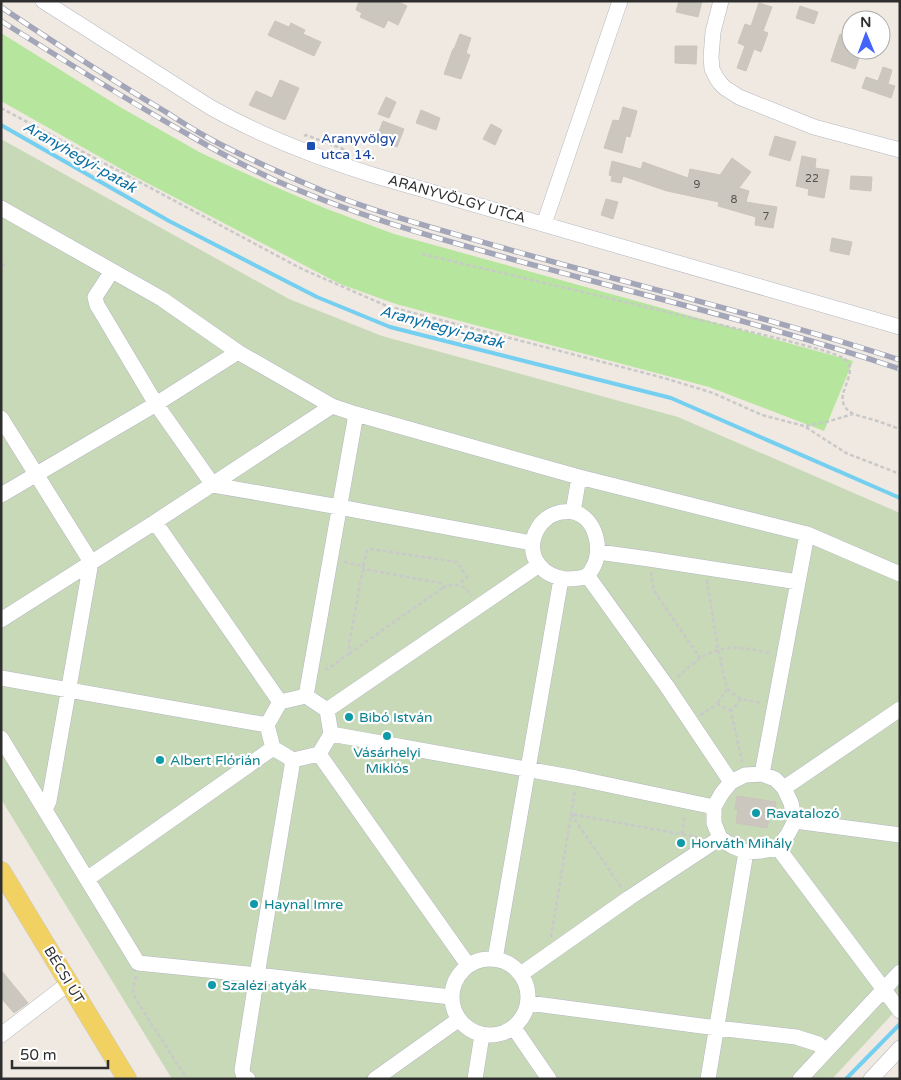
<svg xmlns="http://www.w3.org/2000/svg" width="901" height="1080" viewBox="0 0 901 1080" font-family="'Varela Round',sans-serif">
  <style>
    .green { fill: #b6e59e }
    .cemetery { fill: #c8d9b8 }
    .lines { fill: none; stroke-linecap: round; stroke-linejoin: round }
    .stream { stroke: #75cff0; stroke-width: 4 }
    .building { fill: #cbc7bf; stroke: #cbc5ba }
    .minor-casing { stroke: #b4b7c1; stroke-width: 16 }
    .major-casing { stroke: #c9c9c9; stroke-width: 20 }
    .path { stroke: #c9c9c9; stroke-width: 2.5; stroke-dasharray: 4 2.5; stroke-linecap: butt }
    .minor { stroke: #fff; stroke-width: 15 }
    .major { stroke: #f2d163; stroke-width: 19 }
    .rail-casing { stroke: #a3a6b8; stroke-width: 5.5 }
    .rail { stroke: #fff; stroke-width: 4; stroke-dasharray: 11; stroke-linecap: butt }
    .transit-dot { fill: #1a4fb4; stroke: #fff; stroke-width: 2 }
    .culture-dot { fill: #0f9aa8; stroke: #fff; stroke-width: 2 }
    .labels { text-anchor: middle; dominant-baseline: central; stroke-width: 4.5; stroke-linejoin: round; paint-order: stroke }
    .number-label { font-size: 11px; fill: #555452 }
    .transit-label { font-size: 14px; fill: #164399; stroke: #fff; text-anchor: start }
    .street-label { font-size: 14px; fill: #2e2e2e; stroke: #fff }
    .culture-label { font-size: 14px; fill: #0d838f; stroke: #fff; text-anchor: start }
    .water-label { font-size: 15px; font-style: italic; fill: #0d6fa3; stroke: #fff }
  </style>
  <rect width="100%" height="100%" fill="#efe9e1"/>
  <path class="green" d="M1 33 120 107 201 153 271 185 327 209 394 234 853 361 824 431 709 387 396 304 340 284 130 174 1 101Z"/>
  <path class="cemetery" d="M1 139 289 299 382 336 678 417 900 513V1006L832 1079H172L1 799Z"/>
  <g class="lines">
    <path class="stream" d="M1 125 169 221 317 297 390 327 671 398 900 498
      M846 1079 899 1025"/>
  </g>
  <path class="building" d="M359 1H397L407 6 398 25 388 20 384 28 360 17 362 13 356 10Z
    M679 1H702L698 17 676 12Z
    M759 3 772 7 763 31 768 33 761 52 754 49 746 71 737 68 745 46 738 43 745 24 751 26Z
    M800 6 818 12 814 24 796 18Z
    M275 21 289 27 291 23 305 30 303 34 321 42 314 56 268 35Z
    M460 34 471 38 466 53 470 55 461 79 444 74 453 49H454Z
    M840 34 851 37V50H862L855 69 831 61Z
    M675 46H697L696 64 675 63Z
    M883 67 892 70 888 84 895 86 891 98 862 88 866 77 878 81Z
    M280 80 299 88 285 120 249 105 256 91 272 98Z
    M386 97 396 102 389 118 378 114Z
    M623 107 637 111 630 137 626 136 622 153 604 148 613 120 619 121Z
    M421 110 440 118 436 130 416 123Z
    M383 121 404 129 397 147 376 139Z
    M491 124 502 130 495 145 483 139Z
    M775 136 796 142 790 161 769 155Z
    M802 156 816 159 815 168 829 170 824 198 808 195 809 189 796 186Z
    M732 158 751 172 739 188 749 191 746 202 777 207 773 228 755 225 756 217 718 206 719 202 667 191 623 176 621 183 611 181 612 176 609 175 612 161 641 169 643 162 688 178 690 169 720 175Z
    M851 176 872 177 871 191 850 189Z
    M606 199 618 202 613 219 601 215Z
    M832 238 852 242 849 255 830 251Z
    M737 796 776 802 774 816 770 815 767 828 736 823 738 810 735 809Z
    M1 970 28 1003 14 1013 1 998Z"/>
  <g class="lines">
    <g class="minor-casing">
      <path id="minor" d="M43 1 210 107C263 137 318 158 376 176L900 327
        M721 1 713 32 711 57 712 69 716 77 720 83 725 88 739 97 814 127 900 150
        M1 208 162 299 238 352 332 406 356 414 579 477 807 534 900 574
        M544 224 620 1
        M112 271 95 297 97 305 156 404 213 485 339 507 532 543
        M1 418 91 562 49 801 45 810
        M1 495 156 404 238 352
        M561 512C565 512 569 511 573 512 596 517 604 551 592 569 591 571 590 573 588 575 582 579 572 579 566 579 556 578 545 573 539 565 527 550 533 529 547 518 551 515 557 513 561 512Z
        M573 512 579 477
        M155 522 280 702
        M598 552 649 559 798 582
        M587 575 666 685 731 782
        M1 620 155 522 332 406
        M1 678 267 725
        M306 696 356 414
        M306 696 327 710 331 734 319 754 293 760 273 748 267 725 280 702Z
        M327 710 539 565
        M331 734 576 778 714 807
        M1 738 138 963 257 975 451 997
        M319 754 468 965
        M762 774 775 779 784 788 791 803 795 821 788 834 778 848 762 851 746 852 732 846 720 838 714 823V807L722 793 731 782 745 775Z
        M762 774 807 534
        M784 788 900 709
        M795 821 900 835
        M778 848 900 1011
        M87 879 273 748
        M452 997a38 38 0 1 1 76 0a38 38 0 1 1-76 0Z
        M495 959 561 579
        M521 974 629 898 720 838
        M528 1003 717 1028 796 1037 818 1044 826 1051
        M514 1028 549 1079
        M1 1035 69 983
        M248 1079 244 1077 242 1070 257 975 293 760
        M375 1079 458 1020
        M475 1079 482 1035
        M708 1079 746 852
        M800 1079 900 972
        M871 1079 900 1048"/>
    </g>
    <g class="major-casing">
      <path id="major" d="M1 871 127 1079"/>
    </g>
    <path class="path" d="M1 108 302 269 387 306 664 378 713 393 762 415 804 426 846 453 900 474
      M304 136 306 135 343 149 345 152
      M422 254 785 340C797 344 840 353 847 361 859 377 828 399 852 413 855 415 860 416 863 417 876 420 888 425 900 429
      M1 266 6 264
      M806 426 830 421 853 414
      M344 562 363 566 364 569 440 583 444 587C455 582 465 585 472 596
      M363 566 367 550 371 549 457 562 467 577 462 581 461 585
      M364 569 362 573 349 645 350 653 444 587
      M651 572 654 591 700 658
      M707 580 718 649 727 689 717 704
      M325 668 328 669 350 653
      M677 677C685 671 692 664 699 659 722 643 747 647 772 654
      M727 689 741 699 762 703
      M741 699 731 711 742 762
      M700 715 717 704 731 711
      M682 834 685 815
      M621 887 571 814 697 837
      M551 937 575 790
      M136 976 133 989 135 998 187 1079"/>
    <use href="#minor" class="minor"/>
    <use href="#major" class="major"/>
    <g class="rail-casing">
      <path id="rail" d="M1 7C55 43 110 79 166 112 181 122 196 131 212 140 248 159 285 175 323 191 380 214 441 230 500 247 633 285 768 317 900 360
        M1 21C63 60 125 99 189 135 218 152 248 168 279 182 376 224 479 250 581 278 688 306 795 334 900 369"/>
    </g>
    <use href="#rail" class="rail"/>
  </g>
  <rect class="transit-dot" x="306" y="141" width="10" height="10" rx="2.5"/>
  <g class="culture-dot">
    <circle cx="349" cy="717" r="5"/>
    <circle cx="387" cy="736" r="5"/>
    <circle cx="160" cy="760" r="5"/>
    <circle cx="756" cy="813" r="5"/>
    <circle cx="681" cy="843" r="5"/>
    <circle cx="254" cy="904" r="5"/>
    <circle cx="212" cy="985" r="5"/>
  </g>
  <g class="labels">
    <g class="number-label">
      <text x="812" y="178">22</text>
      <text x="697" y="184">9</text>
      <text x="734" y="199">8</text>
      <text x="766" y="216">7</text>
    </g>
    <g class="transit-label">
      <text x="321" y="138">Aranyvölgy<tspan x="321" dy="16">utca 14.</tspan></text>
    </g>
    <g class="street-label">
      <text transform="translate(457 199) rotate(16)">ARANYVÖLGY UTCA</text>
      <text transform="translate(64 975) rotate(59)">BÉCSI ÚT</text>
    </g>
    <g class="culture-label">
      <text x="359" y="717">Bibó István</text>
      <text x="387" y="752" text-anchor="middle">Vásárhelyi<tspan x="387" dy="16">Miklós</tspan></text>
      <text x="170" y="760">Albert Flórián</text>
      <text x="766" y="813">Ravatalozó</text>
      <text x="691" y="843">Horváth Mihály</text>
      <text x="264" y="904">Haynal Imre</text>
      <text x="222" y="985">Szalézi atyák</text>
    </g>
    <g class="water-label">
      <text transform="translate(80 157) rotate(30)">Aranyhegyi-patak</text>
      <text transform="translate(442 327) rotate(15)">Aranyhegyi-patak</text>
    </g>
  </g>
  <rect width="901" height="1080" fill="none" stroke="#2e2e2e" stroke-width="5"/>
  <g transform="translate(866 35) rotate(359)"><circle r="24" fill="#ffffff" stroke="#ababab"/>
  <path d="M0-4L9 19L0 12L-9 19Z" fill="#4264fb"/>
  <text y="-8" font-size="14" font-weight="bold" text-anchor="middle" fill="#2e2e2e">N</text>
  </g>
  <path d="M12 1060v8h96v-8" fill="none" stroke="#2e2e2e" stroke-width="2.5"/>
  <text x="20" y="1060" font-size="15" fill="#2e2e2e" stroke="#ffffff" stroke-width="4" paint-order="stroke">50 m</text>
</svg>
